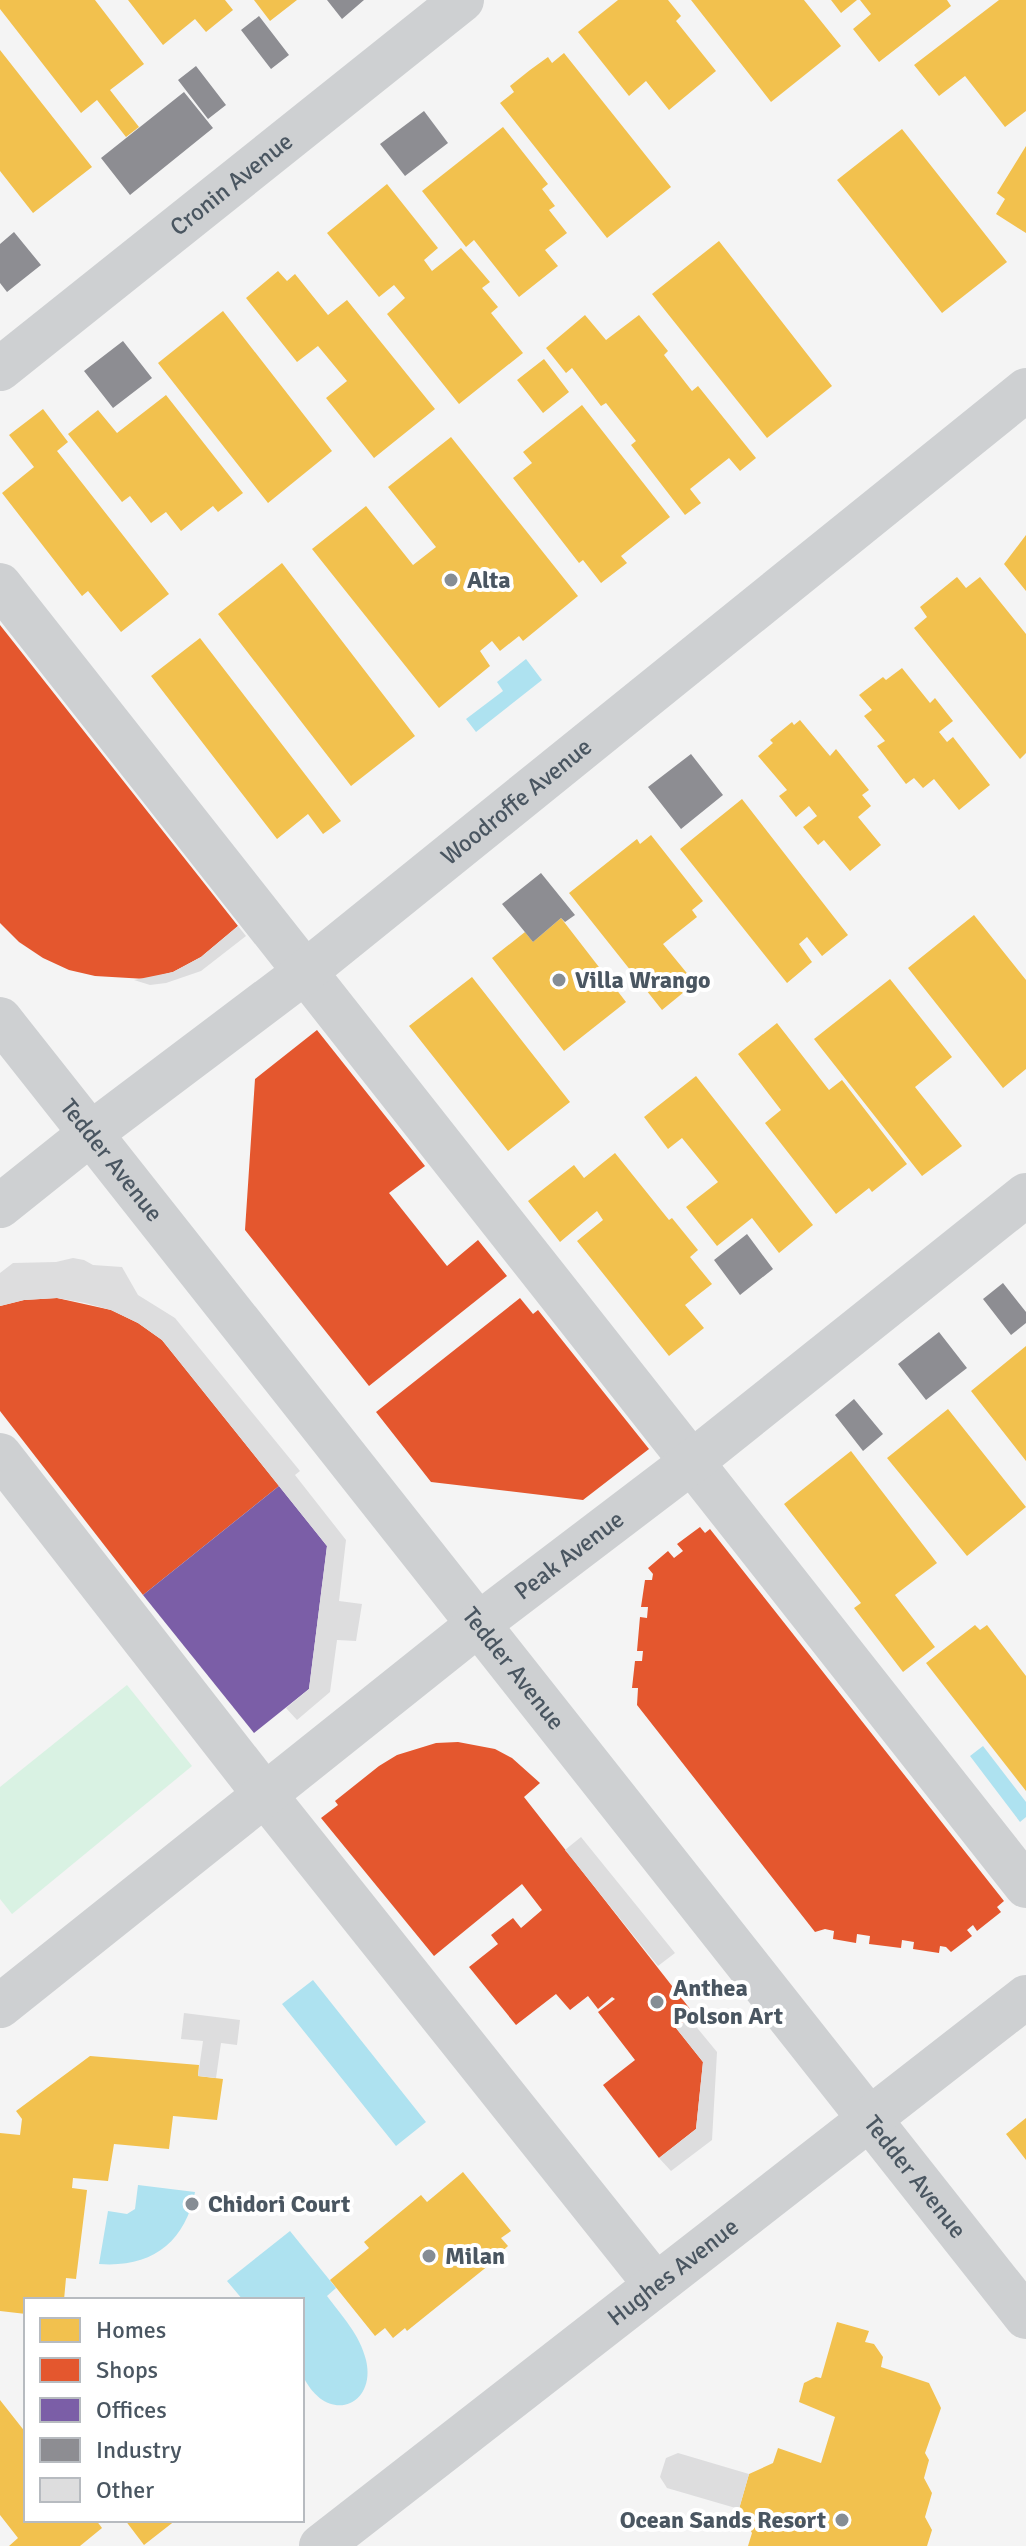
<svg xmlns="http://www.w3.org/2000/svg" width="1026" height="2546" viewBox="0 0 1026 2546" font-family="Signika,sans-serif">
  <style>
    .green { fill: #d9f2e3 }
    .water { fill: #aee2f0 }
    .homes { fill: #f2c14e }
    .shops { fill: #e4572e }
    .offices { fill: #7b5ea7 }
    .industry { fill: #8d8d92 }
    .building { fill: #ddddde }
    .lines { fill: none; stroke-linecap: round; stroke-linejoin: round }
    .minor { stroke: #ced0d2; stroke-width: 44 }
    .poi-dot { fill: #868d94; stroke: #fff; stroke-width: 3 }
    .labels { text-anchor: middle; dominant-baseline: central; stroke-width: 8; stroke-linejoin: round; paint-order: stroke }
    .street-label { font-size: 24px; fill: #4a5661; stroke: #fff }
    .poi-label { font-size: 24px; font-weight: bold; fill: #4a5661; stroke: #fff; text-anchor: start }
  </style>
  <rect width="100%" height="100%" fill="#f4f4f4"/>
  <path class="green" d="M127 1685 192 1766 12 1914 0 1899V1787Z"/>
  <path class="water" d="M526 659 542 680 476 732 466 719 503 691 497 682Z
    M983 1746 1026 1802V1817L1020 1822 970 1756Z
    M313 1980 426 2122 396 2146 282 2004Z
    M138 2185 195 2192C185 2243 151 2268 99 2264L108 2211 127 2214 135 2209Z
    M290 2231 336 2288 327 2296C342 2316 360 2335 366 2360 377 2406 326 2427 302 2374V2300H243L227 2281Z"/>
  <path class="homes" d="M0 0H95L144 64 110 90 139 127 126 137 97 100 81 113 0 9Z
    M128 0H225L233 10 206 32 195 19 163 45Z
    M254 0H297L270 21Z
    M618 0H668L681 16 676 21 716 71 669 110 646 81 629 96 578 32Z
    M691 0H804L841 46 771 102Z
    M831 0H857L841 13Z
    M860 0H947L951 6 879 62 853 29 871 14Z
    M999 0H1026V111L1005 127 965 76 939 96 914 65Z
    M0 50 92 167 33 213 0 171Z
    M564 53 671 187 607 238 500 103 514 92 510 86 530 70 548 57 552 63Z
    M503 127 548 184 542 189 555 206 549 210 567 233 545 250 558 266 519 297 474 240 466 247 422 191Z
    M902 129 1007 262 942 313 837 180Z
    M1026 146V233L996 214 1005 199 997 193Z
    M387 184 438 248 424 260 432 271 461 248 490 282 482 288 498 307 491 313 523 353 459 404 387 314 405 298 394 285 379 297 327 233Z
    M719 241 832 386 767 438 652 294Z
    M278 271 287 281 295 274 328 315 347 300 435 409 374 458 326 398 347 381 318 346 297 362 246 298Z
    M223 311 332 451 268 503 158 363Z
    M585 315 606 340 639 315 668 351 664 355 692 391 698 386 756 458 740 471 729 458 710 473 690 489 701 503 685 515 631 445 636 441 606 403 601 406 572 368 566 373 546 348Z
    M544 359 569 392 543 413 517 380Z
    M166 395 243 493 218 512 213 506 181 531 166 512 151 523 130 496 122 502 68 434 98 410 117 433Z
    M582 405 670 517 621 556 627 563 601 583 583 560 579 563 513 478 532 463 523 452Z
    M43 409 68 442 57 451 169 594 121 632 88 591 82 596 2 493 34 467 9 435Z
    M451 437 578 596 523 641 519 636 500 651 492 641 480 651 490 666 439 708 312 549 366 506 413 565 436 547 388 487Z
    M1026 535V591L1004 564Z
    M282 563 415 736 351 786 218 614Z
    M957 577 966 588 980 577 1026 634V753L1020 759 914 628 927 617 920 607Z
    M200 638 341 821 323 834 308 814 277 839 151 676Z
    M902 668 930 703 935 698 953 721 939 732 947 742 953 737 990 785 959 810 934 779 923 788 914 778 906 784 877 746 885 741 864 716 872 710 859 695 883 677 886 680Z
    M800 720 830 756 836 749 869 790 862 795 871 806 858 817 881 845 850 871 824 840 818 845 803 827 817 816 809 806 796 817 779 796 787 790 758 756 773 743 770 740 792 722 794 725Z
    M742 799 848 935 822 956 807 937 799 944 812 962 787 983 680 849Z
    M651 835 703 901 692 910 697 917 663 944 695 983 662 1010 569 893 637 839 640 844Z
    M974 915 1026 980V1069L1003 1088 908 968Z
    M561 918 626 1002 564 1051 492 958 525 932 533 942Z
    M472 977 570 1102 508 1151 409 1026Z
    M890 979 952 1057 915 1087 962 1146 922 1176 814 1039Z
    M777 1023 829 1090 842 1080 907 1164 872 1192 869 1188 836 1214 765 1123 781 1110 738 1054Z
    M696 1076 813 1225 779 1253 752 1218 717 1246 686 1207 718 1182 682 1138 668 1149 644 1117Z
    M615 1153 669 1220 672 1218 698 1250 690 1257 712 1284 685 1305 704 1328 669 1356 577 1241 603 1220 597 1211 560 1242 528 1201 574 1165 584 1178Z
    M1026 1346V1461L971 1391Z
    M948 1409 1026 1507 967 1556 887 1458Z
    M851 1451 937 1563 895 1595 935 1647 903 1672 854 1608 861 1603 784 1504Z
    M975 1625 980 1630 987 1625 1026 1676V1791L926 1663Z
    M90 2056 199 2065 198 2076 223 2079 217 2120 173 2116 169 2149 114 2144 108 2181 73 2178 72 2188 87 2190 76 2279 66 2278 64 2300H26V2314L0 2311V2133L20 2135 22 2119 16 2111Z
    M1026 2118V2160L1006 2134Z
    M463 2172 511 2231 501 2238 508 2246 498 2255 499 2257 407 2331 405 2328 393 2338 385 2328 375 2336 330 2280 369 2248 364 2242 421 2195 427 2202Z
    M837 2322 869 2331 865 2342 874 2344 883 2357 881 2367 929 2383 941 2408 925 2453 929 2460 924 2478 932 2493 925 2517 932 2530 927 2546H748L752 2533 739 2509 749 2474 773 2463 778 2448 821 2463 835 2417 799 2402 804 2383 816 2377 821 2378Z
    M0 2400 26 2433V2520H96L102 2528 80 2546H9L18 2538 0 2515Z
    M125 2520H176L144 2545Z"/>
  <path class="shops" d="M0 625 238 926 201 957 173 972 146 979 95 976 69 970 43 958 19 942 0 923Z
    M317 1030 425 1166 389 1193 447 1266 478 1240 507 1276 369 1386 245 1230 255 1079Z
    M57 1298 111 1310 138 1323 162 1340 279 1486 143 1595 0 1411V1306L24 1300Z
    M520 1298 533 1314 538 1310 649 1449 583 1500 431 1482 376 1412Z
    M700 1527 705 1533 710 1529 1004 1901 997 1907 1001 1912 977 1931 973 1925 967 1930 972 1936 951 1952 946 1947 940 1946 939 1953 913 1949 914 1942 902 1940 901 1948 869 1944 870 1936 857 1934 856 1943 833 1939 834 1931 825 1929 815 1932 637 1705 638 1688H632L635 1661H642L643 1651H637L640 1617 647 1618 648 1607H641L645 1580H652L653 1574 648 1568 668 1551 674 1558 683 1551 677 1544Z
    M458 1742 495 1749 512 1758 540 1783 524 1797 694 2014 676 2028 703 2062 696 2129 659 2158 603 2085 635 2060 598 2012 615 1999 612 1997 598 2009 588 1996 570 2010 556 1994 516 2025 469 1967 498 1944 491 1935 513 1918 521 1928 542 1910 522 1884 434 1956 321 1818 338 1805 335 1801 379 1766 397 1755 436 1743Z"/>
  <path class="offices" d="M279 1486 327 1546 309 1689 254 1733 143 1595Z"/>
  <path class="industry" d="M327 0H364L342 19Z
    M259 16 289 55 271 69 241 30Z
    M196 66 226 105 208 119 178 80Z
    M184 92 213 128 130 195 101 158Z
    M424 111 448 143 405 176 380 144Z
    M14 232 41 265 7 292 0 283V244Z
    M123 341 152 378 113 408 84 371Z
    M691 754 723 795 681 829 648 787Z
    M541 873 575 915 565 922 561 918 533 942 502 904Z
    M747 1234 773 1269 740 1295 714 1260Z
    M1003 1283 1026 1312V1323L1011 1335 983 1299Z
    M939 1332 967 1368 926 1400 898 1364Z
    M854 1399 883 1434 863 1451 835 1415Z"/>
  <path class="building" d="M238 926 246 936 201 971 166 983 150 985 134 980 173 972 201 957Z
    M73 1258 84 1260 93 1265 122 1267 138 1295 175 1318 300 1471 295 1475 346 1540 339 1601 362 1604 356 1641 337 1640 330 1692 297 1720 286 1708 309 1689 327 1546 162 1340 138 1323 111 1310 85 1303 57 1298 24 1300 0 1306V1273L13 1263 56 1262Z
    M581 1837 675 1953 658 1966 565 1850Z
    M184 2013 240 2020 237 2045 221 2043 216 2078 198 2076 203 2041 181 2039Z
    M689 2018 717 2052 712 2140 671 2171 659 2158 696 2129 703 2062 676 2028Z
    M678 2453 749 2474 739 2509 667 2488 660 2477 666 2458Z"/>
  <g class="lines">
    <g class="minor">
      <path id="s1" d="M0 369 462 0"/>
      <path d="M0 585 1026 1886"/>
      <path id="s2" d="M0 1019 1026 2317"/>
      <path id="s3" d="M0 1206 90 1134 305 972 1026 390"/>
      <path d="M0 1455 265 1795 655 2284"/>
      <path id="s4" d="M0 2006 480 1623 693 1461 1026 1195"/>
      <path id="s5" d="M321 2546 1026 1997"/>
    </g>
  </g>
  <g class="poi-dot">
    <circle cx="451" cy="580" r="8"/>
    <circle cx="559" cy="980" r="8"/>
    <circle cx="657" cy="2002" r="8"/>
    <circle cx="192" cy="2204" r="8"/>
    <circle cx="429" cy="2256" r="8"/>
    <circle cx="842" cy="2520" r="8"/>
  </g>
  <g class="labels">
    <g class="street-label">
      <text stroke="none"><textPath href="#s1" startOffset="296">Cronin Avenue</textPath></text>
      <text stroke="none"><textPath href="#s3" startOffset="656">Woodroffe Avenue</textPath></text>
      <text stroke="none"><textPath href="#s2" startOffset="180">Tedder Avenue</textPath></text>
      <text stroke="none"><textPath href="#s4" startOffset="726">Peak Avenue</textPath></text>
      <text stroke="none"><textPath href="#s2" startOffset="828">Tedder Avenue</textPath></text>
      <text stroke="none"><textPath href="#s2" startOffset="1476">Tedder Avenue</textPath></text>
      <text stroke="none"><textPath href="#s5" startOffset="446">Hughes Avenue</textPath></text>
    </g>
    <g class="poi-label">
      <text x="467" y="580">Alta</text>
      <text x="575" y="980">Villa Wrango</text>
      <text x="673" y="1988">Anthea<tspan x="673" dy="28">Polson Art</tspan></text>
      <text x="208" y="2204">Chidori Court</text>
      <text x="445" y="2256">Milan</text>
      <text x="826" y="2520" text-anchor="end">Ocean Sands Resort</text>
    </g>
  </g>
  <rect x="24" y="2298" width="280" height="224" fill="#ffffff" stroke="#b7bbc0" stroke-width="2"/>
  <rect x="40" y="2318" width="40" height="24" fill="#f2c14e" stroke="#b7bbc0" stroke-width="2"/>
  <text x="96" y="2338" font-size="24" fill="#4a5661">Homes</text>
  <rect x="40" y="2358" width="40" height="24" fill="#e4572e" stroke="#b7bbc0" stroke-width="2"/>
  <text x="96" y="2378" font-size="24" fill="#4a5661">Shops</text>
  <rect x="40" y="2398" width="40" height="24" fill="#7b5ea7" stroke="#b7bbc0" stroke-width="2"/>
  <text x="96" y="2418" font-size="24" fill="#4a5661">Offices</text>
  <rect x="40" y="2438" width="40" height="24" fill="#8d8d92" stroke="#b7bbc0" stroke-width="2"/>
  <text x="96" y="2458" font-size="24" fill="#4a5661">Industry</text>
  <rect x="40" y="2478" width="40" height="24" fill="#ddddde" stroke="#b7bbc0" stroke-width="2"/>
  <text x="96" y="2498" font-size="24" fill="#4a5661">Other</text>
</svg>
